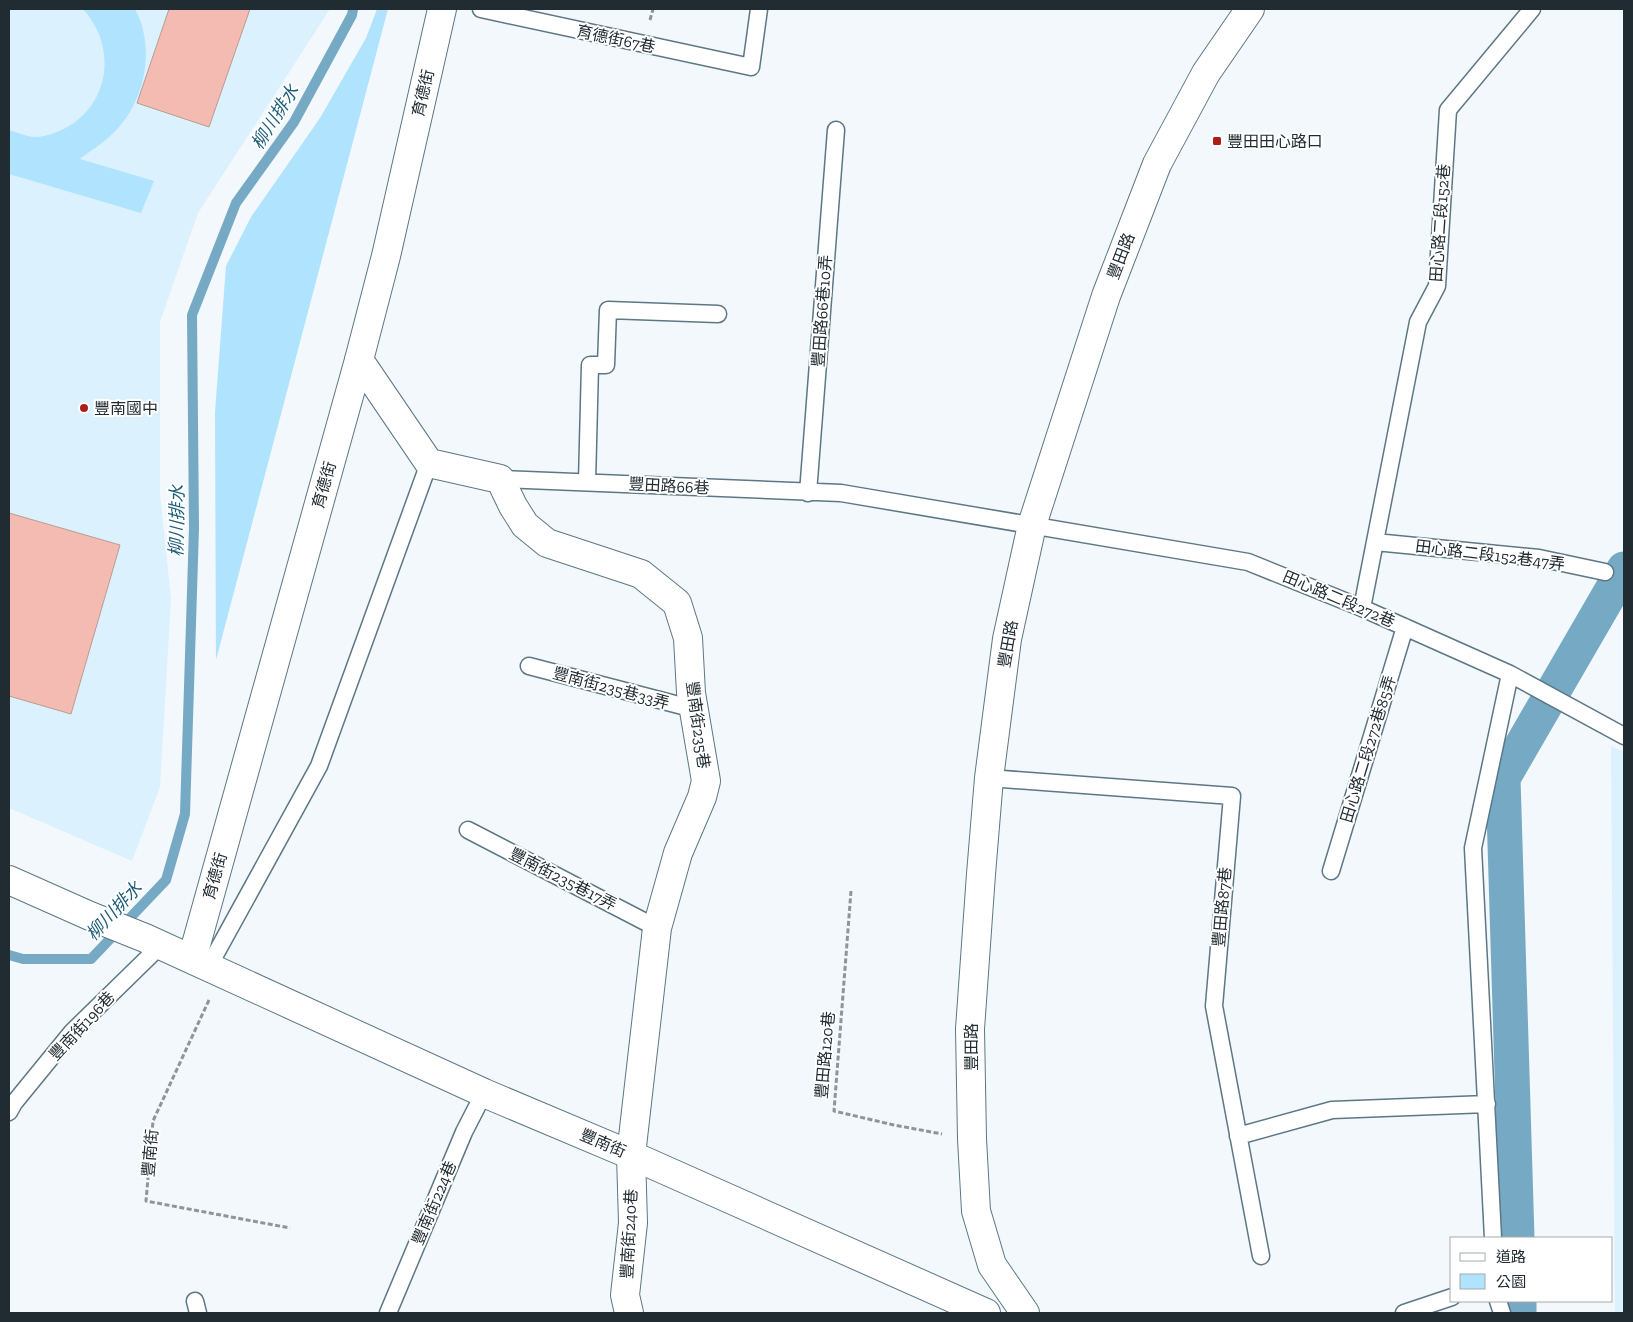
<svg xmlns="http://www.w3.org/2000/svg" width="1633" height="1322" viewBox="0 0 1633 1322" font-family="'Zilla Slab','Noto Sans TC',serif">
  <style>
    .built { fill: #dbf1fd }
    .green { fill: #b0e3fe }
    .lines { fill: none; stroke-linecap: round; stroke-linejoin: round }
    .stream { stroke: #76a9c4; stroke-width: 10 }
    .canal { stroke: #76a9c4; stroke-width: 35 }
    .building { fill: #f4bbb2; stroke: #ba9b96 }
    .service-casing { stroke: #5d7785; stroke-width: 19 }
    .minor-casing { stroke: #5d7785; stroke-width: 30 }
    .tertiary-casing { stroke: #5d7785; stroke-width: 30 }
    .path { stroke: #8c9599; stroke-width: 3; stroke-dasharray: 5 2.5; stroke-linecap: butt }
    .service { stroke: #fff; stroke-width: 16 }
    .minor { stroke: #fff; stroke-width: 28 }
    .tertiary { stroke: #fff; stroke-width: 28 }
    .poi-dot { fill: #ad1c18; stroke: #fff; stroke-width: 2 }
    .labels { text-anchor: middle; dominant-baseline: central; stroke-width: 4; stroke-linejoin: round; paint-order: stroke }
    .street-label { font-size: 16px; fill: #212c32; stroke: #fff }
    .poi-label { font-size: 16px; fill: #212c32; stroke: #fff; text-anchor: start }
    .water-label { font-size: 18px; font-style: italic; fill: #1e5d79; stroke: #fff }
  </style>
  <rect width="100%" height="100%" fill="#f2f8fb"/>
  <path class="built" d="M9 9H330L198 213 160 322V494L171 599 160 787 132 861 9 808Z
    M1611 746 1624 752V1313H1615Z"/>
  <path class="green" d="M83 9H135C155 46 146 96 119 127 108 140 93 149 80 159L154 181 141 213 9 174V130C17 132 27 137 35 137 48 137 63 130 74 123 112 95 114 43 83 9Z
    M377 9H388L216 660 215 412 226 266 251 217 320 118 366 38Z"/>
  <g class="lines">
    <path class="stream" d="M9 955 23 959H91L166 880 185 814 194 528 192 315 236 203 294 122 352 15 353 9"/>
    <path class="canal" d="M1517 1238 1503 778 1624 569
      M1519 1301V1313"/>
  </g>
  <path class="building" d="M169 9H250L209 127 137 103Z
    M9 513 120 545 71 714 9 696Z"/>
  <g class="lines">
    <g class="service-casing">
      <path id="service" d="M481 9 751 67 759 9
        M500 479 841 493 1248 562 1362 608 1510 674 1624 736
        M587 482 590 365H606L608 310 718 314
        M808 493 836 130
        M1375 542 1539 558 1605 572
        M1362 608 1418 322 1437 286 1448 110 1532 9
        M529 666 694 709
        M989 778 1232 796 1214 1006 1261 1256
        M468 830 657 928
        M1331 871 1405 627
        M209 966 319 766 429 463
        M9 1112 14 1103 72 1032 161 945
        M1238 1136 1332 1110 1487 1104
        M1493 1238 1473 848 1510 674
        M195 1301 198 1313
        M1498 1301 1502 1313
        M388 1313 464 1132 484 1093
        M1404 1313 1452 1297"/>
    </g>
    <g class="minor-casing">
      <path id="minor" d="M9 880 90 916 145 938 484 1093 631 1155 986 1313
        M192 959 359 360"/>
    </g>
    <g class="tertiary-casing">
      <path id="tertiary" d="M442 9 386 256 359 360 429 463 500 479 513 506 525 525 547 543 641 574 677 603 688 638 691 693 706 781 702 797 678 853 657 928 631 1155 633 1223 625 1295 629 1313
        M1025 1313 992 1265 976 1211 972 1139 970 1029 981 874 989 778 1007 639 1032 525 1106 296 1157 164 1206 73 1250 9"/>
    </g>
    <path class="path" d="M650 20 653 9
      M851 891 834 1111 894 1125 942 1134
      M209 1000 153 1121 146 1201 290 1228"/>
    <use href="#service" class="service"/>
    <use href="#minor" class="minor"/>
    <use href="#tertiary" class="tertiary"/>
  </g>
  <g class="poi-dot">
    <rect x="1212" y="136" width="10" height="10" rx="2.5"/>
    <circle cx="84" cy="408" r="5"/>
  </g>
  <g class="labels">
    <g class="street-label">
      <text transform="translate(616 39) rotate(12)">育德街67巷</text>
      <text transform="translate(423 93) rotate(-77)">育德街</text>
      <text transform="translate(1440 223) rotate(-86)">田心路二段152巷</text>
      <text transform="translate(1121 256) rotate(-69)">豐田路</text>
      <text transform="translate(822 311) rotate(-86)">豐田路66巷10弄</text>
      <text transform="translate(324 485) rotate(-74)">育德街</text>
      <text transform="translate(669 486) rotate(3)">豐田路66巷</text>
      <text transform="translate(1490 555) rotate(7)">田心路二段152巷47弄</text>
      <text transform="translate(1339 599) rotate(23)">田心路二段272巷</text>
      <text transform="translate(1008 644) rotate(-80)">豐田路</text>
      <text transform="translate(611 688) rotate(15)">豐南街235巷33弄</text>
      <text transform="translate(698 725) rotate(82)">豐南街235巷</text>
      <text transform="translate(1368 749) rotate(-73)">田心路二段272巷85弄</text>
      <text transform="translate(215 876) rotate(-74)">育德街</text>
      <text transform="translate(563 879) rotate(27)">豐南街235巷17弄</text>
      <text transform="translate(1222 907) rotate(-85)">豐田路87巷</text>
      <text transform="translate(82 1026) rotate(-47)">豐南街196巷</text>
      <text transform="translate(971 1047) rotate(-90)">豐田路</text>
      <text transform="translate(825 1055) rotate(-85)">豐田路120巷</text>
      <text transform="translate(603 1143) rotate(23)">豐南街</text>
      <text transform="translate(150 1153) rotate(-85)">豐南街</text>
      <text transform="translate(434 1203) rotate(-67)">豐南街224巷</text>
      <text transform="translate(629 1234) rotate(-87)">豐南街240巷</text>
    </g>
    <g class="poi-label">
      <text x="1227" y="141">豐田田心路口</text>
      <text x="94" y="408">豐南國中</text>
    </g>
    <g class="water-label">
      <text transform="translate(275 117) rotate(-58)">柳川排水</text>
      <text transform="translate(177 521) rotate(-89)">柳川排水</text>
      <text transform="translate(114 911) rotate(-47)">柳川排水</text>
    </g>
  </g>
  <rect width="1633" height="1322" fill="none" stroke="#212c32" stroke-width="20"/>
  <rect x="1450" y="1237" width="162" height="65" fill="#ffffff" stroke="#a6abad"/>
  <rect x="1460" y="1253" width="25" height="8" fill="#ffffff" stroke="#a6abad"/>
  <text x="1496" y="1262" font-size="15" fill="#212c32">道路</text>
  <rect x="1460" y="1274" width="25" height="15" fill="#b0e3fe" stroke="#a6abad"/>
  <text x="1496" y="1287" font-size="15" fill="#212c32">公園</text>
</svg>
